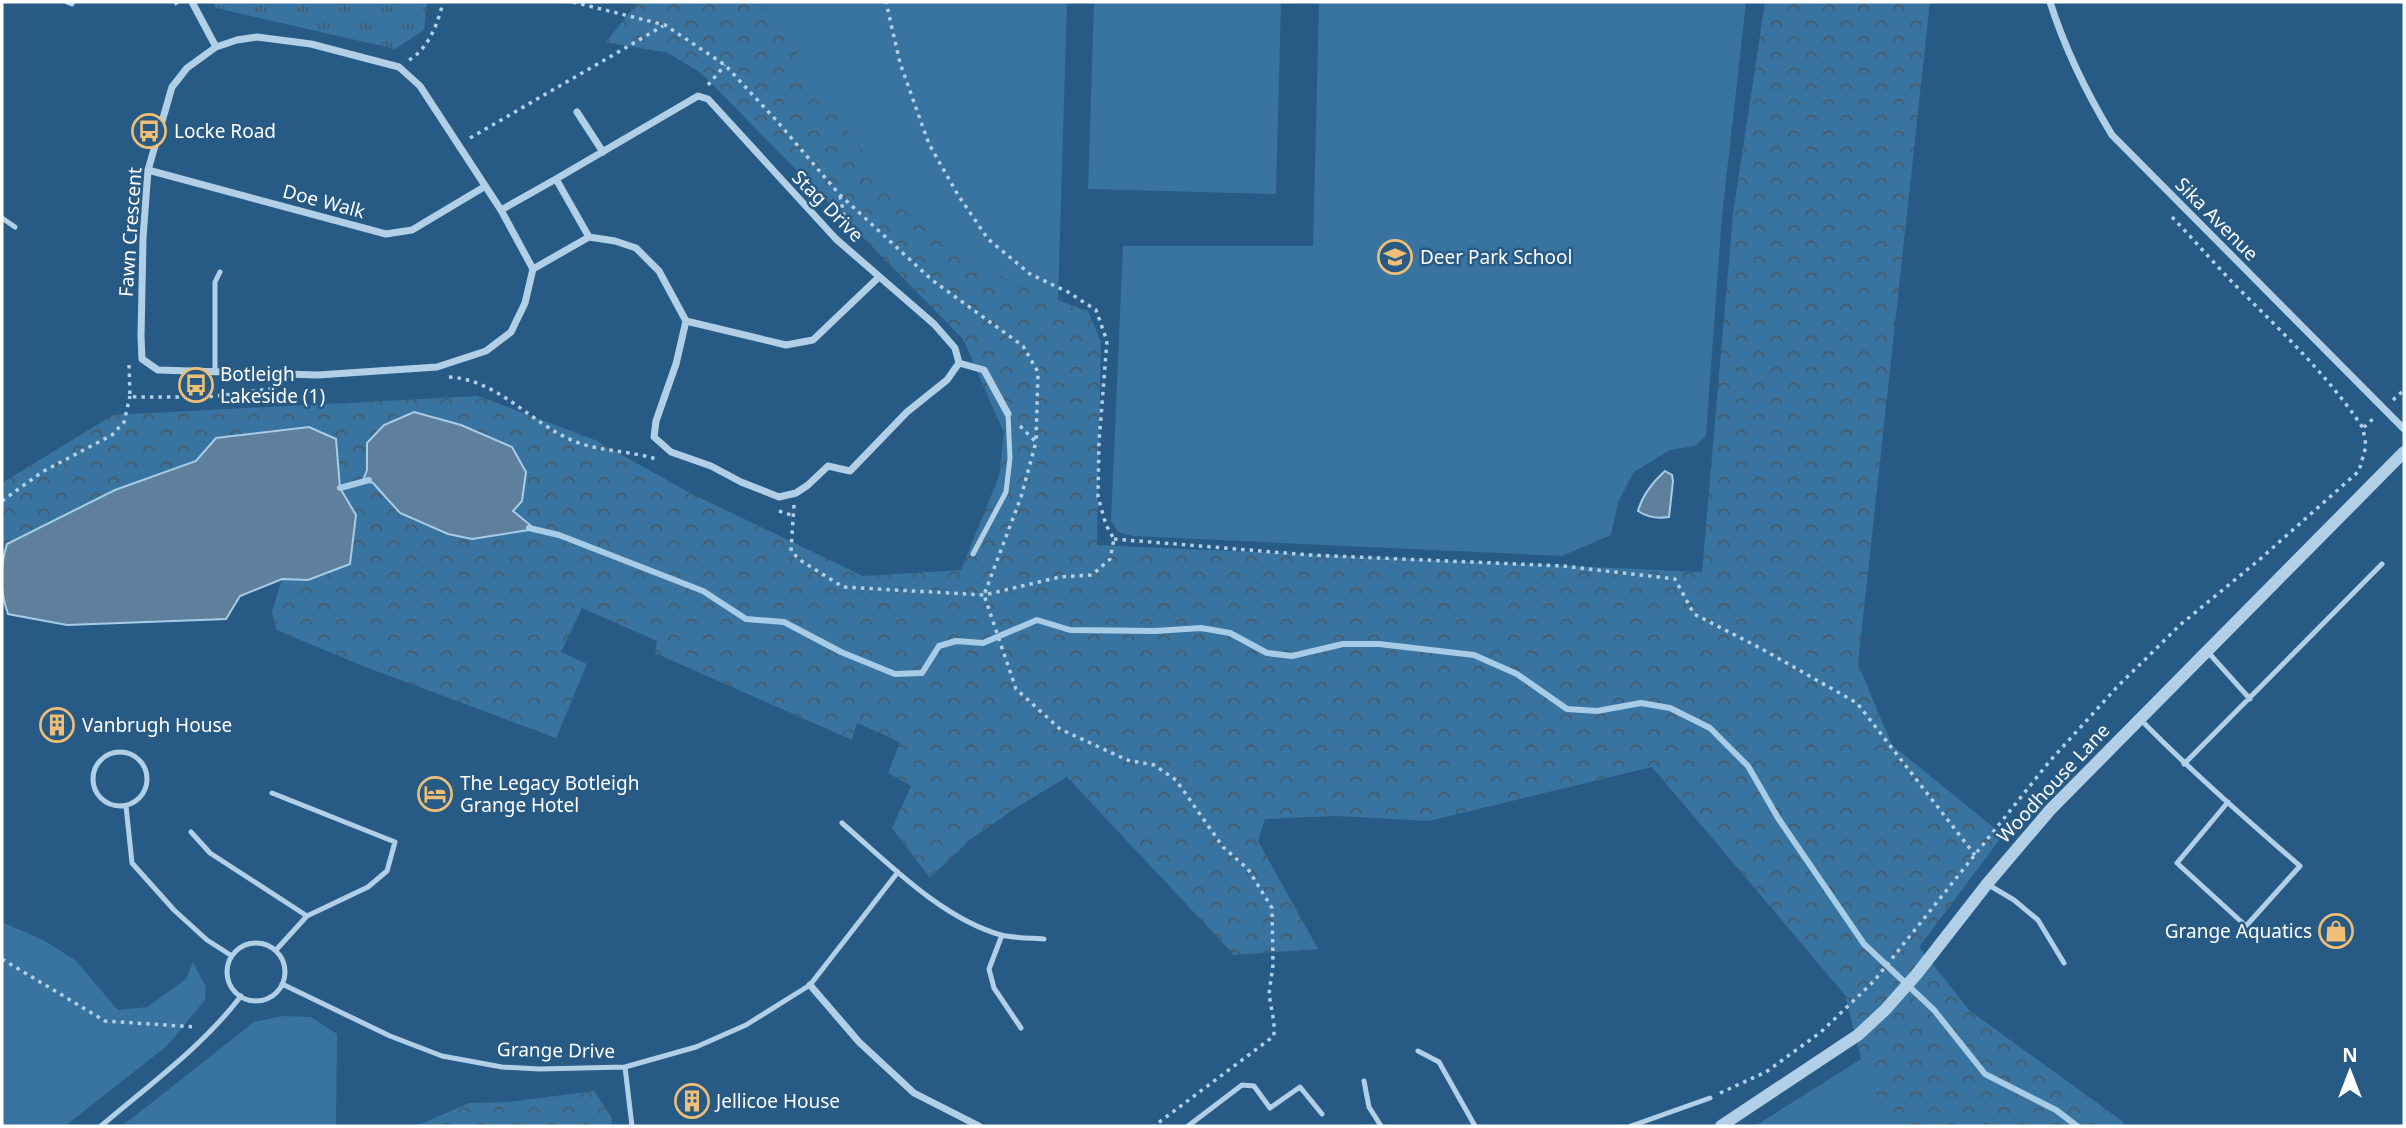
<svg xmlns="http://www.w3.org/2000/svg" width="2406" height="1128" viewBox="0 0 2406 1128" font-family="'Noto Sans',sans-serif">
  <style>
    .grass { fill: #39739f }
    .forest { fill: url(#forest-crowns) }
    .park { fill: url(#park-tufts) }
    .water { fill: #5e809d; stroke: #a6cce8; stroke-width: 2 }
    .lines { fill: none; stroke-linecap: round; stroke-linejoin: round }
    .stream { stroke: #a6cce8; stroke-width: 6 }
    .path { stroke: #b1d0e7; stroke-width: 3.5; stroke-dasharray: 3.5 5; stroke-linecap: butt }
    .service { stroke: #b1d0e7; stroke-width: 5 }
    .minor { stroke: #b1d0e7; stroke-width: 7 }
    .tertiary { stroke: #b1d0e7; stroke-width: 12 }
    .labels { text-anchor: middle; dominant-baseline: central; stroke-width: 5; stroke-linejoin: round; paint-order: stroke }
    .poi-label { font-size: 19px; fill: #fff; stroke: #275a84; text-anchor: start }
    .street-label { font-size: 19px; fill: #fff; stroke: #275a84 }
  </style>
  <defs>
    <pattern id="forest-crowns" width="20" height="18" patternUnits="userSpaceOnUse" patternTransform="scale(1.75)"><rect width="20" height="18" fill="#39739f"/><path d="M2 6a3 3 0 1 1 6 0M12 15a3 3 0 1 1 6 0" fill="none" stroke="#445c6d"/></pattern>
    <pattern id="park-tufts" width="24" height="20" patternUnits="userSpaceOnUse" patternTransform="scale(1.75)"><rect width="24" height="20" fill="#39739f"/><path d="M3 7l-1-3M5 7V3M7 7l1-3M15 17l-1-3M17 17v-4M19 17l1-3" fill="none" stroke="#445c6d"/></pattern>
  </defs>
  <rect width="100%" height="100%" fill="#275a84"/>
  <path class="grass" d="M754 2H1067L1058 300 1011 283 903 210 810 77 778 17Z
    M1094 2H1281L1276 194 1088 189Z
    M1319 2H1746L1722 216 1706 435 1695 446 1670 450 1634 472 1618 502 1611 535 1562 556 1132 536 1118 532 1111 521 1123 246H1313Z
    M2 922 45 941 75 960 118 1010 147 1007 186 979 193 962 206 987 205 1000 167 1046 65 1126H2Z
    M283 1016 311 1017 337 1034 336 1126H122L254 1022Z
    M1861 1059 1891 1126H1755Z"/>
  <path class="forest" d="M638 2H753L778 17 810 77 903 210 1011 283 1088 311 1101 342 1097 545 1702 572 1733 214 1765 2H1930L1858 664 1892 745 2003 835 1919 947 1970 1011 2129 1126H1891L1861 1059 1845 995 1652 767 1429 821 1335 816 1265 819 1258 841 1318 949 1234 955 1067 777 1017 807 970 840 930 878 892 828 911 786 888 773 900 742 857 723 852 740 655 653 657 641 582 608 561 652 587 664 556 738 368 668 276 630 272 612 282 579 308 580 356 515 340 488 336 439 216 438 196 460 115 490 7 544 2 560V483L113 415 478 396 595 440 694 495 863 576 961 570 999 476 1004 433 963 339 701 73 668 53 606 42Z
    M594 1091 612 1118 611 1126H416L469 1103 508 1102Z"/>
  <path class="park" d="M213 2H427L424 30 395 49 216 8Z"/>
  <path class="water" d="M414 412 461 425 512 447 526 472 522 501 513 511 535 529 472 539 448 534 400 513 373 483 363 480 367 470V443L384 425Z
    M309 427 336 439 340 488 356 515 350 564 308 580 282 579 240 596 226 619 67 625 8 614C0 592 0 567 7 544L115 490 196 461 216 438Z
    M1665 471 1672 475 1673 481 1669 517C1657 519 1647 517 1638 511 1642 496 1654 481 1665 471Z"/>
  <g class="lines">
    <path class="stream" d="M340 488 369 480
      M529 528 559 535 703 591 746 619 784 622 841 652 895 674 922 673 939 646 956 641 983 643 1037 620 1070 630 1155 631 1201 628 1230 633 1267 653 1292 656 1343 644H1379L1474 655 1517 674 1567 709 1597 711 1641 703 1670 708 1710 728 1748 766 1778 818 1864 944 1934 1010 1985 1074 2056 1110 2077 1126"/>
    <path class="path" d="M175 2 180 9
      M573 2 665 25 725 65 776 120 839 194 932 280 1023 346 1038 372 1036 442
      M409 60C429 48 438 23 443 2
      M708 85 725 65
      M470 138 663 26
      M840 196 847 230
      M2172 217C2196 242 2218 268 2242 292 2285 335 2329 377 2363 428
      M129 365 130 396 136 397H208L277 388
      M449 377C501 380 533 427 579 443 606 452 633 451 659 460
      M2393 400 2404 390
      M1020 426 1036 442 1021 497 984 595 1016 689 1060 729 1127 760 1154 765 1176 780 1223 847 1248 869 1272 908 1273 965 1269 994 1274 1023V1036L1154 1126
      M2 501 42 472 112 435 124 422 130 396
      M794 505 791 551 800 560 843 587 984 595 1060 577 1092 575 1110 559 1114 539 1106 525 1098 497 1099 442 1107 341 1096 310 1068 292 1030 274 988 239 958 195 929 144 921 122 900 63 886 2
      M779 511 794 516
      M1114 539 1310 555 1563 566 1675 579 1694 614 1762 649 1857 703 1975 855
      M2 959 105 1021 196 1027
      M1720 1093 1766 1072 1821 1032 1874 981 2049 762 2117 687 2180 625 2259 560 2359 471 2366 446 2363 428 2375 417"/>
    <path class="service" d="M67 2 72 4
      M2 218 15 227
      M215 372V282L220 272
      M973 554 1006 492 1010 458 1008 414
      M2207 651 2250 699
      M2140 719C2191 771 2245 818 2300 866L2246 926 2177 863 2228 802
      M93 779a27 27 0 1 1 54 0a27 27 0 1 1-54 0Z
      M2184 764 2382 564
      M272 793 395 842 387 871 368 887 307 916 276 950
      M126 806 132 863 174 910 207 940 232 956
      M842 823C888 863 941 918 1001 935 1014 938 1030 938 1044 939
      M191 832 210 853 307 916
      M1987 884 2014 900 2038 920 2064 963
      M1002 935 989 969 994 988 1021 1028
      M227 972a29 29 0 1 1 58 0a29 29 0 1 1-58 0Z
      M282 984 390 1036 442 1056 502 1067 539 1069 625 1067 696 1047 746 1025 810 985 898 872
      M1418 1051 1439 1062 1475 1126
      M625 1067 632 1126
      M1364 1081 1369 1107 1381 1126
      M101 1126C149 1085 203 1046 241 996
      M1188 1126 1242 1085 1254 1086 1270 1108 1300 1087 1322 1114
      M1631 1126 1710 1098"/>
    <path class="minor" d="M192 2 216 47
      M2050 2C2065 49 2086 92 2112 135L2404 429
      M577 112 603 152
      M148 170 386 234 412 230 484 187
      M556 179 698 96 708 99 836 239 934 324 955 348 959 363 984 370 1008 414
      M556 179 589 237 533 269 501 210Z
      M501 210 420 86 399 67 311 44 257 37 237 40 216 47 187 68 172 87 148 170 143 238 141 337 142 359 158 370 318 375 437 367 486 351 511 332 525 303 533 269
      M589 237 615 241 636 248 659 271 686 321 676 364 656 421 654 437 671 452 711 466 741 482 779 497 796 493 808 485 828 466 850 471 907 412 947 380 959 363
      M686 321 786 345 813 340 879 277
      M810 985 859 1042 914 1093 979 1126"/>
    <path class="tertiary" d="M1721 1126 1858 1035 1885 1010 1916 975 1987 884 2050 810 2404 452"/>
  </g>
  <defs>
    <g id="bus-ring" transform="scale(1.75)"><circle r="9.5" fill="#275a84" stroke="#efbf77" stroke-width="1.5"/><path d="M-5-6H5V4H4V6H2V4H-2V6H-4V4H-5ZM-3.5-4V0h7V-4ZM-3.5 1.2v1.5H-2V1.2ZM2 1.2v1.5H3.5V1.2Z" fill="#efbf77"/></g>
    <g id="school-ring" transform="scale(1.75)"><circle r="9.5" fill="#275a84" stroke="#efbf77" stroke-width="1.5"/><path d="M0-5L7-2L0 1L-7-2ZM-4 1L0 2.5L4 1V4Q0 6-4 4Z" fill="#efbf77"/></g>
    <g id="building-ring" transform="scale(1.75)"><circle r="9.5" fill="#275a84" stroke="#efbf77" stroke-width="1.5"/><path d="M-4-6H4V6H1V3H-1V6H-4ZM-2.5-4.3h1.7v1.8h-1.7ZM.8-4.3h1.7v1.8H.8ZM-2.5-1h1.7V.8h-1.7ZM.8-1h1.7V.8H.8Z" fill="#efbf77"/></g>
    <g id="hotel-ring" transform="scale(1.75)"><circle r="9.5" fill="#275a84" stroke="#efbf77" stroke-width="1.5"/><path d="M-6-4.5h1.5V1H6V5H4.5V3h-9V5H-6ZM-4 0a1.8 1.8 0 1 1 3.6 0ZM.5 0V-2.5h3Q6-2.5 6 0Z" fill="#efbf77"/></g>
    <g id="shop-ring" transform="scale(1.75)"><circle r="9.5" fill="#275a84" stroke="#efbf77" stroke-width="1.5"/><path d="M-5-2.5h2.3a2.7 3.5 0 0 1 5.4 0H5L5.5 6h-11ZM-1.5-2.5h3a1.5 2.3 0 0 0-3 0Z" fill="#efbf77"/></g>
  </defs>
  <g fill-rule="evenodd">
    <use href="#bus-ring" x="149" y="131"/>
    <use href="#school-ring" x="1395" y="257"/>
    <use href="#bus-ring" x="196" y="385"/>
    <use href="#building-ring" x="57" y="725"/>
    <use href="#hotel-ring" x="435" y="794"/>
    <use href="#shop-ring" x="2336" y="931"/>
    <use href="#building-ring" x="692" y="1101"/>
  </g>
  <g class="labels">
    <g class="poi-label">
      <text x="174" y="131">Locke Road</text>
      <text x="1420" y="257">Deer Park School</text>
      <text x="220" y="374">Botleigh<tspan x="220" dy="22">Lakeside (1)</tspan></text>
      <text x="82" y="725">Vanbrugh House</text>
      <text x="460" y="783">The Legacy Botleigh<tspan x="460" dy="22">Grange Hotel</tspan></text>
      <text x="2312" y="931" text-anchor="end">Grange Aquatics</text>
      <text x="716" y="1101">Jellicoe House</text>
    </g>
    <g class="street-label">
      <text transform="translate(324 201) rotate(15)">Doe Walk</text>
      <text transform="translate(828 206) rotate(45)">Stag Drive</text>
      <text transform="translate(2217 219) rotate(45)">Sika Avenue</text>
      <text transform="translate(130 232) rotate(-86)">Fawn Crescent</text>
      <text transform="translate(2053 783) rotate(-47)">Woodhouse Lane</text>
      <text transform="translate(556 1050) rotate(1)">Grange Drive</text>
    </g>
  </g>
  <rect width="2406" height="1128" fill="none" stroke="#ffffff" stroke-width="7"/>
  <g transform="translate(2350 1072)" stroke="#275a84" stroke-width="5" paint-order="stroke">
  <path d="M0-5L12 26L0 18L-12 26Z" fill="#ffffff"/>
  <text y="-10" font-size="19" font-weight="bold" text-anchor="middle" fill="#ffffff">N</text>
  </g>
</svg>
